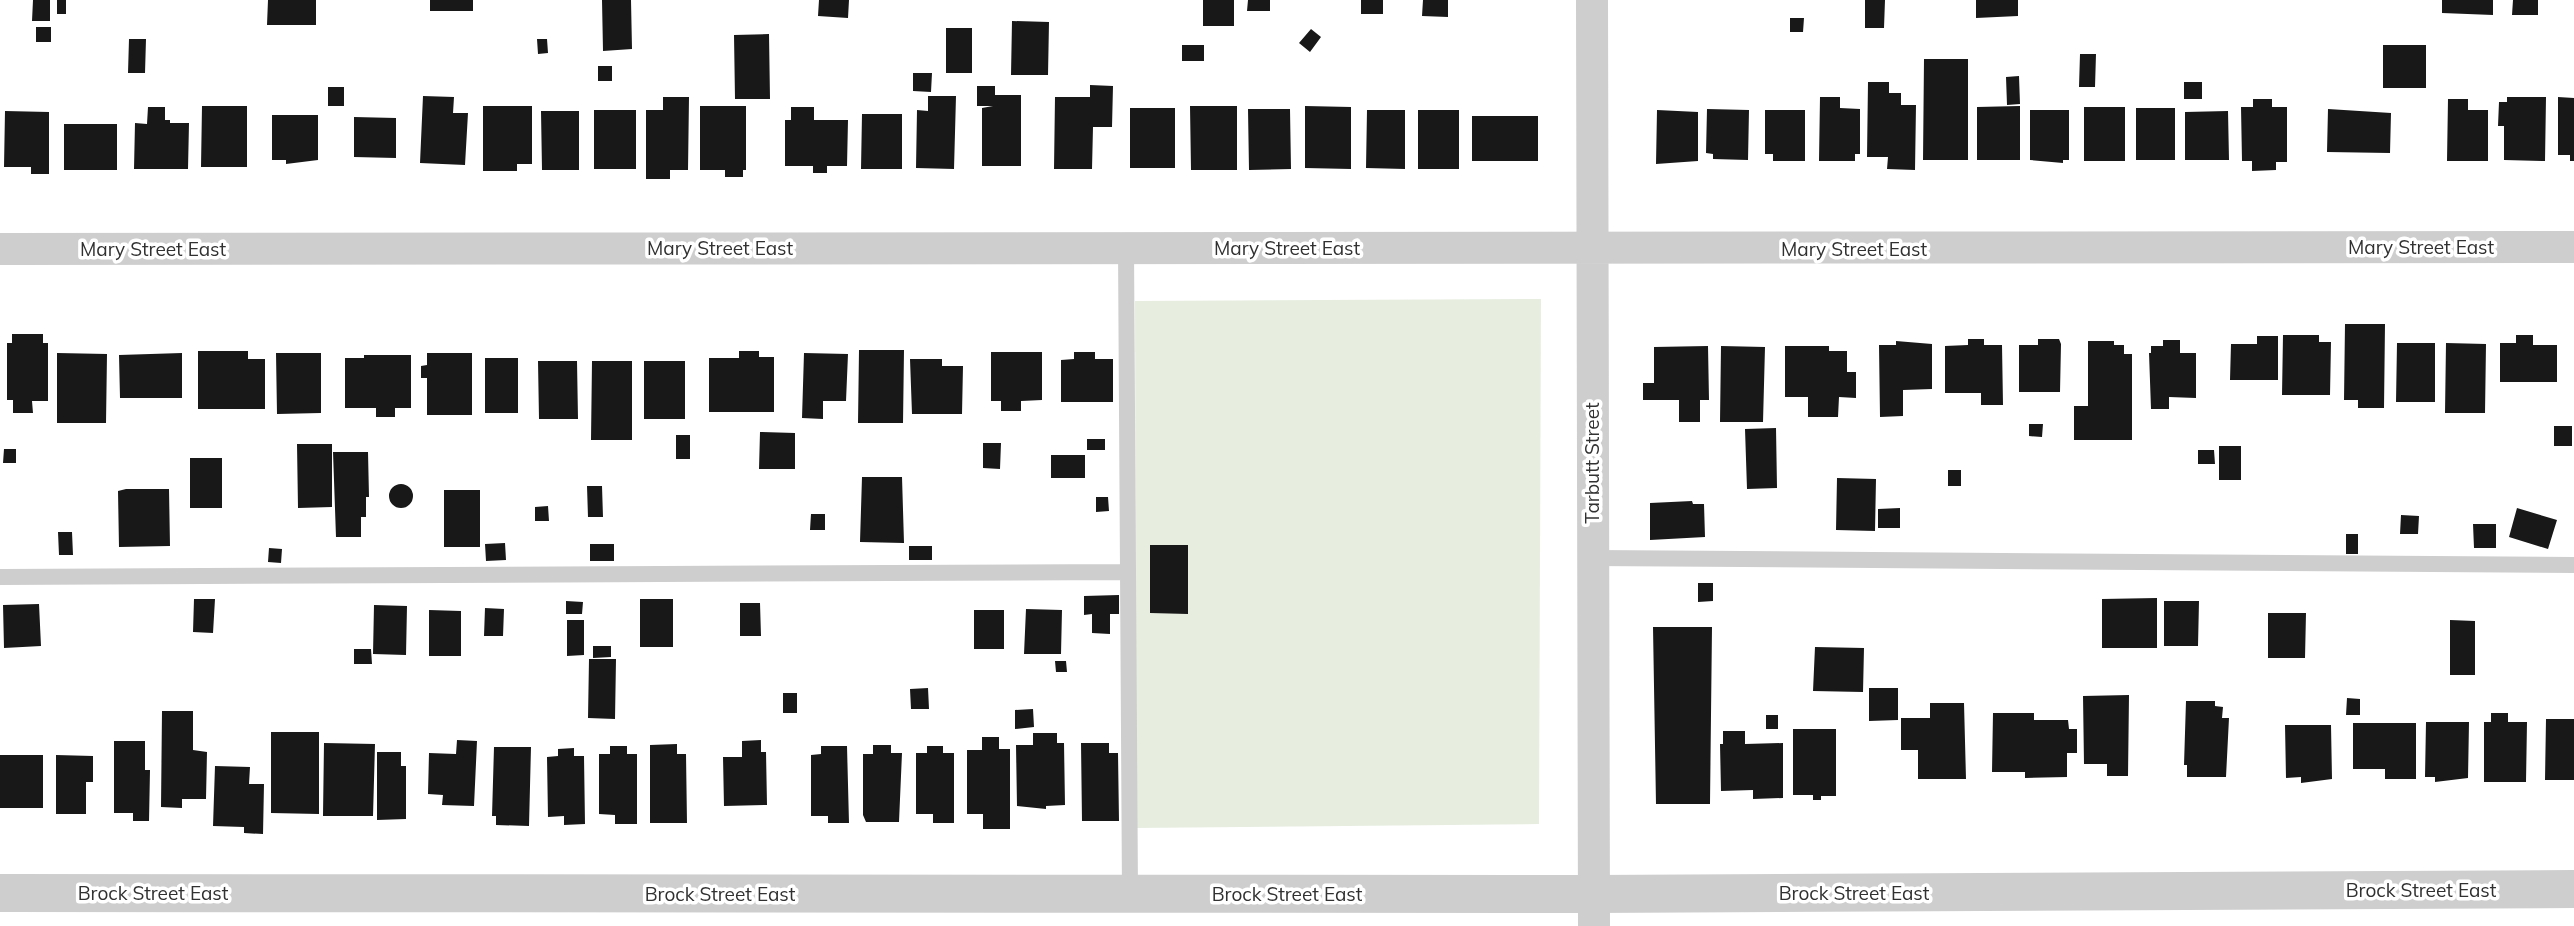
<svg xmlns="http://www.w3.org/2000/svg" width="2574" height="926" viewBox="0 0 2574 926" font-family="Mulish,sans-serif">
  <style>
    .green { fill: #e7eee0 }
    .building { fill: #181818 }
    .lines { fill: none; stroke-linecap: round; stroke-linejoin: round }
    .service { stroke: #cecece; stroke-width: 16 }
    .minor { stroke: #cecece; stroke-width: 32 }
    .tertiary { stroke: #cecece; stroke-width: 38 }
    .labels { text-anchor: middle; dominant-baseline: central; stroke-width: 7; stroke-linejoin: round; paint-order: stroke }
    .street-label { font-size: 19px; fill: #313131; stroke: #fff }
  </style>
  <rect width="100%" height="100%" fill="#fff"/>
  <path class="green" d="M1541 299 1539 824 1136 828 1135 301Z"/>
  <path class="building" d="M33 0H50V21H32Z
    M57 0H66V14H57Z
    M268 0H316V25H267Z
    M430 0H473V11H430Z
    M602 0H631L632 49 603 51Z
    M819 0H849L848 18 818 16Z
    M1203 0H1234V26H1203Z
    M1248 0H1270V11H1247Z
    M1361 0H1383V14H1361Z
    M1423 0H1448V17L1422 16Z
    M1865 0H1885L1884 28H1865Z
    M1976 0H2018V16L1976 18Z
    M2442 0H2493V15L2442 13Z
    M2513 0H2538V15H2512Z
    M1790 18H1804L1803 32H1790Z
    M1012 21 1049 22 1048 75H1011Z
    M36 27H51V42H36Z
    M946 28H972V73H946Z
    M1311 29 1321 37 1310 52 1299 43Z
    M769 34 770 99H735L734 35Z
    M129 39H146L145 73H128Z
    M537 39H547L548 53 538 54Z
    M1182 45H1204V61H1182Z
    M2383 45H2426V88H2383Z
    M2080 54H2096L2095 87H2079Z
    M1924 59H1968V160H1923Z
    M598 66H612V81H598Z
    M913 73H932L931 92 913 91Z
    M2019 76 2020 104 2007 105 2006 77Z
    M1868 82H1889V93H1901V105H1916L1915 170 1887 169 1888 157H1867Z
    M2184 82H2202V99H2184Z
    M1090 85 1113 86 1112 127H1093L1092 169H1054L1055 97H1090Z
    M977 86H995V95H1021V166H982V108L993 106H977Z
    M328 87H344V106H328Z
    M423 96 454 97 453 113H468L465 165 420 163Z
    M928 96H956L954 169 916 168 917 110 928 111Z
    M663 97H689L688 170H670V179H646V110H663Z
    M1820 97H1840V108L1860 109V154H1855V161H1819Z
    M2507 97H2546L2545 161 2504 160V126H2498L2499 102H2507Z
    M2558 97 2574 98V161H2570V155H2558Z
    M2253 99H2272V107H2287V162H2276V170L2252 171V161H2242L2241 107H2253Z
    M2448 99H2468V110H2488V161H2447Z
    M202 106H247V167H201Z
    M483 106H532V164H517V171H483Z
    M700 106H746V170H743V177H725V170H700Z
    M1190 106H1237V170H1191Z
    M1305 106 1351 107V169L1305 168Z
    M2020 106V160H1977V107Z
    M148 107H165V120H170V123H189L188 169H134L135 123 147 124Z
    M791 107H814V120H848L847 166H827V173H813V166H785V120H791Z
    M2084 107H2125V161H2084Z
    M1130 108H1175V168H1130Z
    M2136 108H2175V160H2136Z
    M1248 109H1290L1291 169 1249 170Z
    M1707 109 1749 110 1748 160 1713 159V154L1706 153Z
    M2328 109 2391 113 2390 153 2327 152Z
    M594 110H636V169H594Z
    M1367 110H1405V169L1366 168Z
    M1418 110H1459V169H1418Z
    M1657 110 1698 112V161L1656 164Z
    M1765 110H1805V161H1773V154H1765Z
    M2030 110H2069V160H2063V163L2030 160Z
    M5 111 49 112V174H31V167H4Z
    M541 111H579V170H542Z
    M2228 111 2229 160H2185V112Z
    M862 114H902V169H861Z
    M272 115H318V160L286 164V160H272Z
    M1472 116H1538V161H1472Z
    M354 117 396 118V158L354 157Z
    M64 124H117V170H64Z
    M2345 324H2385L2384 408H2358V400H2344Z
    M12 334H43V343H48V401H32L33 413H13V400H7V343H12Z
    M2283 335H2319V342H2331L2330 395H2282Z
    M2516 335H2533V345H2557V382H2500V343H2516Z
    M2257 336H2278V380H2230L2231 344H2257Z
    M1968 339H1984V345H2002L2003 405H1981V393H1945V346L1968 345Z
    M2038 339H2059L2061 344 2060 392H2019V345H2038Z
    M2163 340H2180V353H2196V398L2169 397V409H2151L2149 353H2151V346H2163Z
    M1896 341 1932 344V389L1903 390V416L1880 417 1879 345H1896Z
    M2088 341H2114V345H2124V354H2132V440H2074V406H2088Z
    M2397 343H2435V402H2396Z
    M2446 343 2486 344 2485 413H2445Z
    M1708 346 1709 400H1700V422H1679V400H1643V383H1654V347Z
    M1721 346 1765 347 1763 422H1720Z
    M1785 346H1829V351H1847V372H1856V398L1839 397 1838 417H1808V397H1785Z
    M859 350H904L903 423H858Z
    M198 351H248V359H265V409H198Z
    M739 351H759V357H774V412H709V358H739Z
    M991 352H1042V400L1021 401V411H1001V401H991Z
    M1074 352H1095V359H1113V402H1061V360L1074 359Z
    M57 353 107 354 106 423H57Z
    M182 353V398H120L119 355Z
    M276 353H321V413L277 414Z
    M427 353H472V415H427V378H421V366L427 365Z
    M804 353 848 354 846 401H823V419L802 418Z
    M364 355H411V408H395V417H376V408H345V358H364Z
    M485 358H518V413H485Z
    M910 359H942V366H963L962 414H912Z
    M538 361H577L578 419H539Z
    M592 361H632V440H591Z
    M644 361H685V419H644Z
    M2029 424H2043L2042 437 2029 436Z
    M2554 426H2572V446H2554Z
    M1776 428 1777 488 1747 489 1745 429Z
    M760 432 795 433V469H759Z
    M676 435H690V459H676Z
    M1087 439H1105V450H1087Z
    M983 443H1001L1000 469 983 468Z
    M297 444H332V507L298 508Z
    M2219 446H2241V480H2219Z
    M4 449H16V463H3Z
    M2198 450H2214L2215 464H2198Z
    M333 452H368L369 497H366V517H361V537H336Z
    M1051 455H1085V478H1051Z
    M190 458H222V508H190Z
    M1948 470H1961V486H1948Z
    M862 477H902L904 543 860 542Z
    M1837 478 1876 479 1875 531 1836 530Z
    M389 496a12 12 0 1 1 24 0a12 12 0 1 1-24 0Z
    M587 486H602L603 517H588Z
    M126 489H169L170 546 119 547 118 491Z
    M444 490H480V547H444Z
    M1096 497H1108L1109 511 1096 512Z
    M1692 501 1693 504H1704L1705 537 1650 540V503Z
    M548 506 549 521H535V507Z
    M1900 508V528H1878V509Z
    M2517 508 2557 520 2548 549 2509 537Z
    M811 514H825V530H810Z
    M2401 515 2419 516 2418 534H2400Z
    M2473 524H2496V548H2474Z
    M58 532H72L73 555H59Z
    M2346 534H2358V554H2346Z
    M505 543 506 560 486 561 485 544Z
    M590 544H614V561H590Z
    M1150 545H1188V614L1150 613Z
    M909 546H932V560H909Z
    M269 548 282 549 281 563 268 562Z
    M1698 583H1713V601L1698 602Z
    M1119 595V614H1110V634L1092 633V614L1084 615V596Z
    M2157 598V648H2102V599Z
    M194 599H215L213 633 193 632Z
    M640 599H673V647H640Z
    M566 601 583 602 582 614H566Z
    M2164 601H2199L2198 646H2164Z
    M740 603H760L761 636H740Z
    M39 604 41 646 4 648 3 605Z
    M374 605 407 606 406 655 373 654Z
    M485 608 504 609 503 636H484Z
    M1026 609 1062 610 1061 654H1024Z
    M429 610 461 611V656H429Z
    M974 610H1004V649H974Z
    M2268 613H2306L2305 658H2268Z
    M567 620H584V655L567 656Z
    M2450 620 2475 621V675H2450Z
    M1653 627H1712L1710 804H1656Z
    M593 646H611V657L593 658Z
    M1815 647 1864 648 1863 692 1813 691Z
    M354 649H371L372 664H354Z
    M589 659H616L615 719 588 718Z
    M1055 661H1066L1067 672H1056Z
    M928 688 929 709H911L910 689Z
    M1869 688H1898V720L1869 721Z
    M783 693H797V713H783Z
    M2129 695 2128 776H2107V764H2084L2083 696Z
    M2347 698 2360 699V715H2346Z
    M2186 701H2215V706L2223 707 2222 718H2229L2226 777H2187V765H2184Z
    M1930 703H1964L1966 779H1918V750H1901V718H1930Z
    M1033 709 1034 727 1015 729V710Z
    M162 711H193V750L207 752 206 799H182V808L161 807Z
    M1993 713H2034V720H2068L2069 729H2077V753H2067V777L2025 778V772H1992Z
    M2491 713H2508V722H2527L2526 782H2484V722H2491Z
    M1766 715H1778V729H1766Z
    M2546 719H2574V780H2545Z
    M2426 722H2469L2468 778 2435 782V777H2425Z
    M2353 723H2416V779H2385V769H2353Z
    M2285 725H2331L2332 779 2301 783V777L2286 778Z
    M1793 729H1836V796H1821V800H1813V795H1793Z
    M1723 731H1745V744L1783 743V798L1753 799V790L1721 791 1720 744H1723Z
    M271 732H319V814L271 813Z
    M1033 733H1057V743H1064L1065 805 1046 806V809L1017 806 1016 745H1033Z
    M982 737H999V749H1010V829H983V814H967V750H982Z
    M457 740 477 741 474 806 442 805 443 795 428 794 429 753 456 754Z
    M761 740V752H766L767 805 724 806 723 757H742V741Z
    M114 741H145V770H150L149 821H133V813H114Z
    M324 743 375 744 373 816H323Z
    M1081 743H1109V753H1118L1119 821H1082Z
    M677 744V754H686L687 823H650V745Z
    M873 745H891V753H902L899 822H866L863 815V754H873Z
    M610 746H627V754H637V824H615V815L599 814V754H610Z
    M821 746H847L849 823H828V816H811V755L821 754Z
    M927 746H943V753H954V823H933V814H916V753H927Z
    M494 747H531L529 826 496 825V816H492Z
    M574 748V756H584L585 824 564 825V816L548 817 547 757 558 756V749Z
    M377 752H401V766H406V819L377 820Z
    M0 755H43V808H0Z
    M56 755 93 756V782H86V814H56Z
    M215 766 250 767 249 784H264L263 834 244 833V827L213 826Z"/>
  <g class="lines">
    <path class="service" d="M1126 248 1130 894
      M1592 558 2574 565
      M0 577 1127 572"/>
    <path class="minor" d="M1592 0 1594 926
      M0 249 2574 247"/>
    <path class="tertiary" d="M0 893 1593 894 2574 889"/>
  </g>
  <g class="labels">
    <g class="street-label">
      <text x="2421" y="247">Mary Street East</text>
      <text x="720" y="248">Mary Street East</text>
      <text x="1287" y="248">Mary Street East</text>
      <text x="153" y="249">Mary Street East</text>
      <text x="1854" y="249">Mary Street East</text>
      <text transform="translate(1592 463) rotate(-90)">Tarbutt Street</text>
      <text x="2421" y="890">Brock Street East</text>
      <text x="153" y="893">Brock Street East</text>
      <text x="1854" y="893">Brock Street East</text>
      <text x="720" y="894">Brock Street East</text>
      <text x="1287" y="894">Brock Street East</text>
    </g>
  </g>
</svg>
